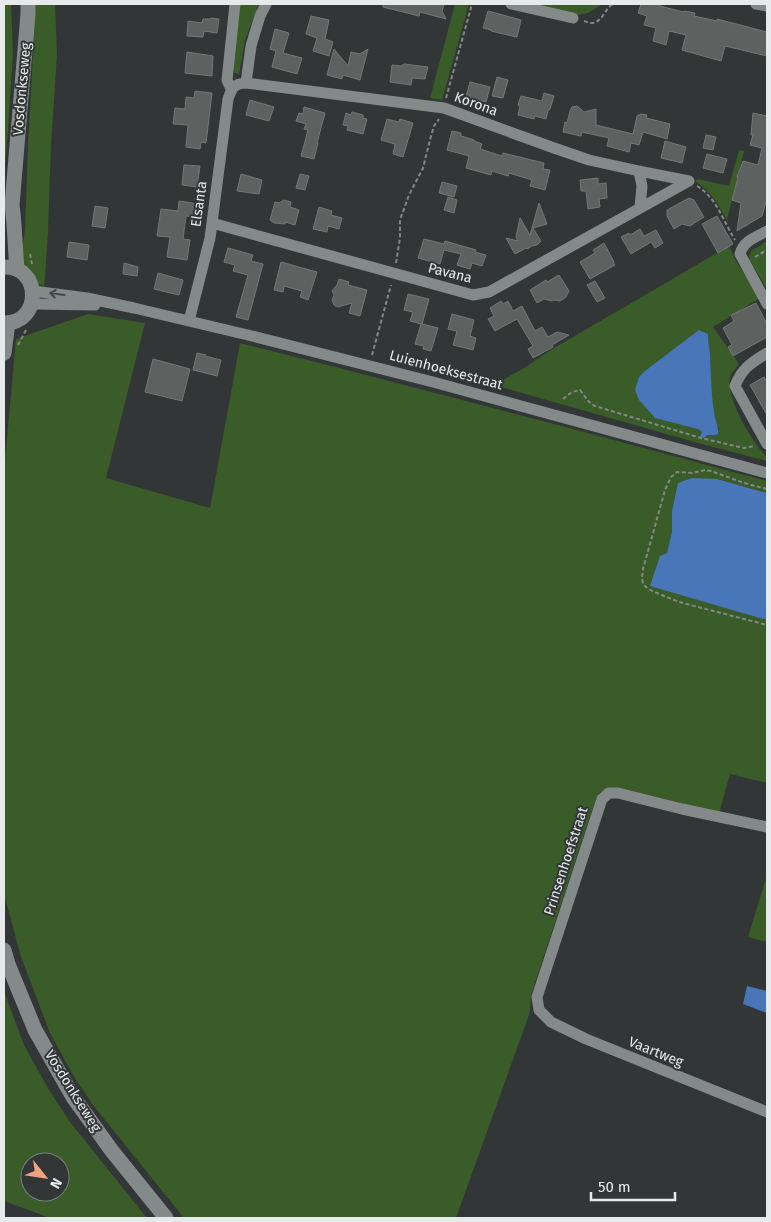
<svg xmlns="http://www.w3.org/2000/svg" width="771" height="1222" viewBox="0 0 771 1222" font-family="'Fira Sans',sans-serif">
  <style>
    .green { fill: #395c28; fill-rule: evenodd }
    .water { fill: #4876b8 }
    .building { fill: #5d6260; stroke: #737876 }
    .lines { fill: none; stroke-linecap: round; stroke-linejoin: round }
    .path { stroke: #838787; stroke-width: 2; stroke-dasharray: 4 2.5; stroke-linecap: butt }
    .minor { stroke: #848989; stroke-width: 11 }
    .secondary { stroke: #848989; stroke-width: 15 }
    .oneway { stroke: #424747 }
    .labels { text-anchor: middle; dominant-baseline: central; stroke-width: 4; stroke-linejoin: round; paint-order: stroke }
    .street-label { font-size: 14px; fill: #e7eaea; stroke: #323636 }
  </style>
  <rect width="100%" height="100%" fill="#323636"/>
  <path class="green" d="M4 4H11L13 53 7 144 4 174Z
    M32 4H55L57 54 51 146 48 231 45 278 44 286 37 284 20 262 25 230 28 145 33 53Z
    M240 4H259L245 40 239 74 235 73 232 69Z
    M455 4H469L442 100 430 98Z
    M528 4H603L588 13 578 15Z
    M739 150 744 151 727 220C718 204 711 191 695 181L698 179 729 186Z
    M767 241V289L750 261 749 256 751 251Z
    M729 246 736 261 760 298 713 327 739 364C736 368 731 373 730 377 725 397 753 444 767 457V461L698 443 494 385 524 368 549 351ZM708 334C708 341 709 347 710 354 711 376 709 409 719 429L715 435H707L698 429Z
    M88 314 145 323 106 478 210 508 240 343 328 365 558 425 767 481V493L717 479 672 511V531L667 554 651 585 767 620V783L730 774 719 814 609 789 599 793 592 810 531 995 530 1012 456 1218H184L93 1105 73 1075 50 1033 21 957 4 894V471L16 339Z
    M767 875V942L748 937Z
    M4 991 24 1045 49 1090 70 1122 147 1218H50L4 1201ZM30 1162H60V1192H30Z"/>
  <path class="water" d="M699 330 708 334C708 341 709 347 710 353 711 373 711 392 714 412 715 420 719 427 718 434L715 435H707L704 438 700 437 702 432 698 429 655 418 639 400 635 390 639 377 645 371Z
    M692 478 717 479 767 493V620L650 586 660 556 667 553 672 531V511L678 483Z
    M747 986 767 991V1013L743 1004Z"/>
  <path class="building" d="M383 4H444L442 11 446 19 420 12 419 16 383 7Z
    M641 4H661L660 6 683 12 684 11 695 13 694 16 717 21V19L767 32V56L725 46 721 61 682 50 686 35 669 31 666 45 653 41 656 28 644 25 647 16 638 13Z
    M488 11 521 20 517 37H516L491 31V30L483 28Z
    M311 16 329 20 325 39 333 42 329 56 313 51 317 38 306 34Z
    M211 18 219 19 217 33 204 31 203 37 187 36 188 21 202 23 203 19H210Z
    M275 29 289 33 283 53 302 58 297 74 272 67 276 51 270 49Z
    M334 49 348 66 351 52 360 54 368 49 360 80 343 75 342 79 327 75Z
    M187 52 213 56 212 76 185 73Z
    M404 64 428 67 425 79 412 78 411 85 390 82 392 65 401 66Z
    M497 77 508 80 503 98 492 96Z
    M470 82 490 87 486 102 466 97Z
    M195 91 212 93 206 143 201 142 200 149 186 147 188 125 173 124 175 108 185 109 186 97 194 98Z
    M544 93 554 96 550 109 548 111 546 119 535 116 534 119 518 115 520 106 518 105 521 96 542 101Z
    M250 100 274 107 269 121 246 115Z
    M577 106 584 112 596 109V125L633 134 637 116 641 114 647 115 646 118 670 124 667 139 643 132 639 145 631 143 629 152 607 146 609 138 582 132 581 136 563 132 565 122 567 123 570 111 572 107Z
    M304 107 325 113 317 143H318L314 159 301 156 308 130 304 129 306 124 296 121 299 113 303 114Z
    M352 112 363 115V118L367 119 363 134 347 130 348 126 343 125 346 113 351 115Z
    M753 113 767 116V198L762 216 737 231 741 203 732 200 738 177H737L743 161 758 165 762 148 750 145 753 135H751Z
    M387 119 399 122 400 119 413 123 403 157 393 154 395 144 381 140Z
    M452 131 461 133V136L474 140V141L482 144 480 149 502 156 503 153 544 163 543 169 550 170 545 190 530 186 532 180 509 173 508 176 492 171 491 175 466 168 469 156 447 150Z
    M706 135 716 137 713 150 703 148Z
    M665 141 686 147 682 163 661 158Z
    M707 154 727 159 723 173 703 168Z
    M184 165 200 166 197 187 182 185Z
    M241 174 262 180 259 194 237 191Z
    M300 174 309 176 305 190 296 188Z
    M598 178V184L606 183 607 198 599 199 600 207 588 209 586 191H581L580 180Z
    M442 182 457 186 454 197 439 193Z
    M448 197 457 200 454 213 444 210Z
    M689 198 694 200 704 217 690 226 682 224 674 229 667 216V210Z
    M284 200 291 202 290 207 299 210 295 225 285 222V224L274 223 270 220 275 202 279 203Z
    M179 201 199 204 197 217 186 216 183 239 190 240 187 260 167 257 170 237 157 236 161 209 178 211Z
    M539 203 547 224 533 228 541 241 537 245 532 246 527 249 526 248 515 254 506 238 518 241 516 237 520 218 530 235Z
    M95 206 108 208 105 228 92 226Z
    M319 207 332 211 331 215 342 218 339 229 328 226 327 232 313 229Z
    M717 216 733 244 718 253 702 224Z
    M640 229 644 236 656 230 663 243 655 248 651 242 631 254 621 237 629 233 630 235Z
    M424 239 444 244 445 241 476 250 475 252 486 255 482 266 472 263 470 269 457 265 461 254 444 250 440 264 418 258Z
    M69 242 89 245 87 260 67 257Z
    M604 243 614 262H613L615 265 590 279 580 262 595 253 593 250Z
    M228 248 253 255 251 261 263 264 248 320 236 317 248 275 233 271 235 265 224 262Z
    M281 262 317 272 308 300 300 297 302 291 284 286 283 292 274 290Z
    M124 263 138 267 137 276 123 274Z
    M158 273 183 280 179 295 154 289Z
    M559 275 569 291 566 297 560 301 554 300 552 301 544 299 537 303 530 290 546 280 547 282Z
    M339 279 349 282 348 285 367 290 360 316 349 313 352 303 338 307 334 305 332 300 334 295 332 291 337 285Z
    M595 281 605 298 597 302 587 285Z
    M408 294 429 299 422 324 438 328 431 351 423 349 424 346 415 344 421 324 410 321 413 312 404 310Z
    M501 301 503 304 508 301 513 311 522 306 535 331 542 327 548 337 557 332 569 335 552 345 553 347 533 358 528 349 533 346 517 319 495 331 488 319 494 316 490 308Z
    M756 303 767 324V337L733 356 728 347 732 345 723 328 734 321 731 315Z
    M452 314 474 320 470 336 476 338 473 350 453 345 457 331 448 329Z
    M197 353 206 355 205 356 221 360 217 376 193 370Z
    M153 359 190 369 182 401 145 392Z
    M764 377 767 382V415L750 385Z"/>
  <g class="lines">
    <path class="path" d="M584 21C587 22 589 23 592 23 603 22 605 8 613 4
      M446 98 472 4
      M697 186C717 198 723 221 735 240
      M30 254 32 264
      M755 257 767 250
      M396 263 400 238V220L409 195 423 168 431 136 434 126 439 119
      M18 345 26 330
      M372 355 391 285
      M563 399 572 392 580 390C586 397 588 404 598 407L701 438 744 448 754 446
      M767 489 744 483 711 471 705 470 693 473 677 472 671 477 665 490 643 569 642 578 643 584 646 587 652 591 679 602 767 625"/>
    <path class="minor" d="M511 4 573 18
      M756 4 767 6
      M246 83 251 46 260 16 266 4
      M231 89 227 80 235 4
      M639 171 642 186 640 207
      M212 223 473 295 489 292 689 181
      M767 231C756 237 743 241 740 254L767 304
      M33 291 87 298 134 308 252 336 433 382 767 473
      M32 304 95 305
      M189 321 210 238 212 223 228 99C232 88 233 84 246 83L444 108 554 148 589 160 639 171 689 181
      M767 353C751 363 742 368 735 386L767 444
      M767 827 682 809 618 793H609L602 799 537 997 539 1010 551 1022 586 1039 767 1112"/>
    <path class="secondary" d="M4 267C42 266 42 324 4 323
      M17 269C15 248 15 226 12 205L28 14V4
      M4 353 8 323
      M4 950 8 964 35 1030 73 1097 112 1151 166 1218"/>
  </g>
  <defs><path id="oneway-shaft" d="M-6 0H5M1.5-3L5.5 0L1.5 3" fill="none" stroke-width="1.6" stroke-linecap="round" stroke-linejoin="round" transform="scale(1.25)"/></defs>
  <use class="oneway" href="#oneway-shaft" transform="translate(57 294) rotate(-172)"/>
  <g class="labels">
    <g class="street-label">
      <text transform="translate(22 89) rotate(-85)">Vosdonkseweg</text>
      <text transform="translate(476 104) rotate(20)">Korona</text>
      <text transform="translate(199 204) rotate(-82)">Elsanta</text>
      <text transform="translate(450 273) rotate(14)">Pavana</text>
      <text transform="translate(446 370) rotate(15)">Luienhoeksestraat</text>
      <text transform="translate(566 861) rotate(-72)">Prinsenhoefstraat</text>
      <text transform="translate(656 1052) rotate(22)">Vaartweg</text>
      <text transform="translate(73 1091) rotate(58)">Vosdonkseweg</text>
    </g>
  </g>
  <rect width="771" height="1222" fill="none" stroke="#e7eaea" stroke-width="10"/>
  <g transform="translate(45 1177) rotate(120)"><circle r="24" fill="#323636" stroke="#7a7e7e"/>
  <path d="M0-4L9 19L0 12L-9 19Z" fill="#f1a17d"/>
  <text y="-8" font-size="14" font-weight="bold" text-anchor="middle" fill="#e7eaea">N</text>
  </g>
  <path d="M591 1192v8h84v-8" fill="none" stroke="#e7eaea" stroke-width="2.5"/>
  <text x="598" y="1192" font-size="15" fill="#e7eaea" stroke="#323636" stroke-width="4" paint-order="stroke">50 m</text>
</svg>
